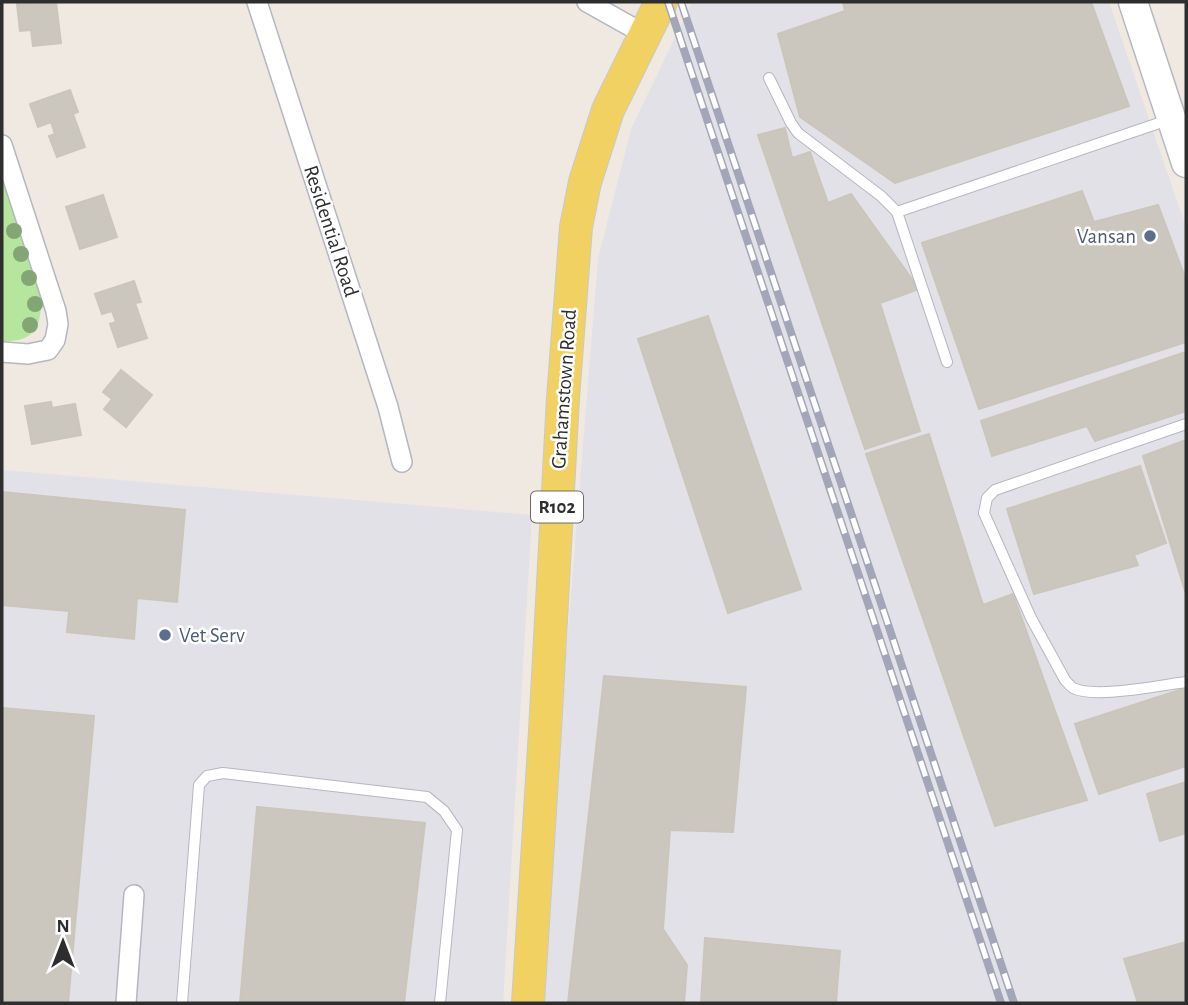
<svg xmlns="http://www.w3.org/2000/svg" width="1188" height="1005" viewBox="0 0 1188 1005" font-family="'Alegreya Sans',sans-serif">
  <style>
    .industrial { fill: #e3e1e8 }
    .green { fill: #b6e59e }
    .building { fill: #cbc7bf; stroke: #cbc5ba; stroke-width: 2 }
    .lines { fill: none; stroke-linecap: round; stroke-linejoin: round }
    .lane-casing { stroke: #b4b7c1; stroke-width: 12 }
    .street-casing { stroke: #b4b7c1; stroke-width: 22 }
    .secondary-casing { stroke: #b4b7c1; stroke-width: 31 }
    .primary-casing { stroke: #c9c9c9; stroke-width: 34 }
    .lane { stroke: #fff; stroke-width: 10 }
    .street { stroke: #fff; stroke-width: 19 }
    .secondary { stroke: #fff; stroke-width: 28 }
    .primary { stroke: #f2d163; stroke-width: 32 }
    .rail-casing { stroke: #a3a6b8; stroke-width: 8 }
    .rail { stroke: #fff; stroke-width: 5; stroke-dasharray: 16; stroke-linecap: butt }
    .tree { fill: #84a574 }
    .service-dot { fill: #5c6f8a; stroke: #fff; stroke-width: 2.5 }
    .labels { text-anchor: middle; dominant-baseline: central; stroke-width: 5; stroke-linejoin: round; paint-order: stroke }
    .shield { fill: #fff; stroke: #6d6d6d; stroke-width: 2 }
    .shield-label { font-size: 19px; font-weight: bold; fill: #2e2e2e }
    .street-label { font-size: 21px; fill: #2e2e2e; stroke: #fff }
    .service-label { font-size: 21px; fill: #4e5e75; stroke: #fff; text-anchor: end }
  </style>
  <rect width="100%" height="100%" fill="#efe9e1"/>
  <path class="industrial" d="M692 2H1109L1186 227V1003H538L598 259 631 129Z
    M2 470 532 515 503 1003H2Z"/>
  <path class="green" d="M2 169 41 290C42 322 39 343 2 341Z"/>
  <path class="building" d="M37 2H56L61 43 33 46 31 30 20 31 17 4Z
    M843 2H1091L1129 106 895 183 800 117 778 34 845 11Z
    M70 90 78 112 73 114 85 147 57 157 49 136 55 134 51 122 38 127 30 104Z
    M785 128 792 158 810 152 828 203 851 194 919 289 880 303 920 431 865 449 758 135Z
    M1082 191 1094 222 1158 205 1186 280V342L979 409 922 243Z
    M103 195 117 237 80 249 66 207Z
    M134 281 141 302 135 303 147 338 118 347 110 324 116 322 112 311 102 314 95 294Z
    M708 316 801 589 728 613 638 339Z
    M1186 352V411L1095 441 1087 426 992 456 981 421Z
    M121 370 152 395 126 427 104 409 112 399 103 392Z
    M51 402 52 408 75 404 81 435 32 444 25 406Z
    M929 434 983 605 1013 594 1087 800 995 826 866 454Z
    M1186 440V594L1143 456Z
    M1140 466 1166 543 1134 555 1138 565 1034 594 1007 509Z
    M2 492 185 510 177 602 137 598 134 639 67 632 69 611 2 605Z
    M604 676 746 687 733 832 670 830 663 929 687 965 684 1003H568Z
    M1186 688V766L1099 794 1075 724Z
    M2 708 94 716 68 1003H2Z
    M1186 782V833L1160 841 1147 794Z
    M257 807 425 823 404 1003H240Z
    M705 938 840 951 836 1003H701Z
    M1186 942V1003H1138L1124 959Z"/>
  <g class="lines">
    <g class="lane-casing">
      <path id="lane" d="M769 78 791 123 798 133 881 196 897 212 1168 120
        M897 212 947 362
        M1186 424 995 490 987 498 984 513 1031 618 1065 680C1066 681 1072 688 1073 688 1094 699 1161 685 1186 682
        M182 1003 199 785 207 776 223 773 427 797 444 811 457 830 440 1003"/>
    </g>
    <g class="street-casing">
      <path id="street" d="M257 2 388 407 402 462
        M587 2 644 34
        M2 145 56 311 58 324 55 340 48 350 28 354 2 352
        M126 1003 134 895"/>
    </g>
    <g class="secondary-casing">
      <path id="secondary" d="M1133 2 1186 163"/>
    </g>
    <g class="primary-casing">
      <path id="primary" d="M528 1003 545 731 563 398 576 227 585 182 608 110 661 2"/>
    </g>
    <use href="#lane" class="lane"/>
    <use href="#street" class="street"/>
    <use href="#secondary" class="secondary"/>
    <use href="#primary" class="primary"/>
    <g class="rail-casing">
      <path id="rail" d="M668 2 1001 1003
        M681 2 1014 1003"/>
    </g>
    <use href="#rail" class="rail"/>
  </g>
  <g class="tree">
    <circle cx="14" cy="231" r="8"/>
    <circle cx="21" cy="254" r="8"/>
    <circle cx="29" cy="278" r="8"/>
    <circle cx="35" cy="304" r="8"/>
    <circle cx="30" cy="325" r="8"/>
  </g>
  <g class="service-dot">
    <circle cx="1150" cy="236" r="7"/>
    <circle cx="165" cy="635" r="7"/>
  </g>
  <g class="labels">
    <rect class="shield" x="531" y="491.5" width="52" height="31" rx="5"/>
    <g class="shield-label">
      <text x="557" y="507">R102</text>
    </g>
    <g class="street-label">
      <text transform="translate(331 231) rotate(72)">Residential Road</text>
      <text transform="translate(564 389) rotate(-86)">Grahamstown Road</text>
    </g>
    <g class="service-label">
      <text x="1136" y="236">Vansan</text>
      <text x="179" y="635" text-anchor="start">Vet Serv</text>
    </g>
  </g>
  <rect width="1188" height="1005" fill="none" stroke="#2e2e2e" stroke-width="7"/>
  <g transform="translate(63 942)" stroke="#ffffff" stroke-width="5" paint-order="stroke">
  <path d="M0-5L12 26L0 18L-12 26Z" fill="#2e2e2e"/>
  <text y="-10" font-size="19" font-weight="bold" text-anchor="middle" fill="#2e2e2e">N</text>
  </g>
</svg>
